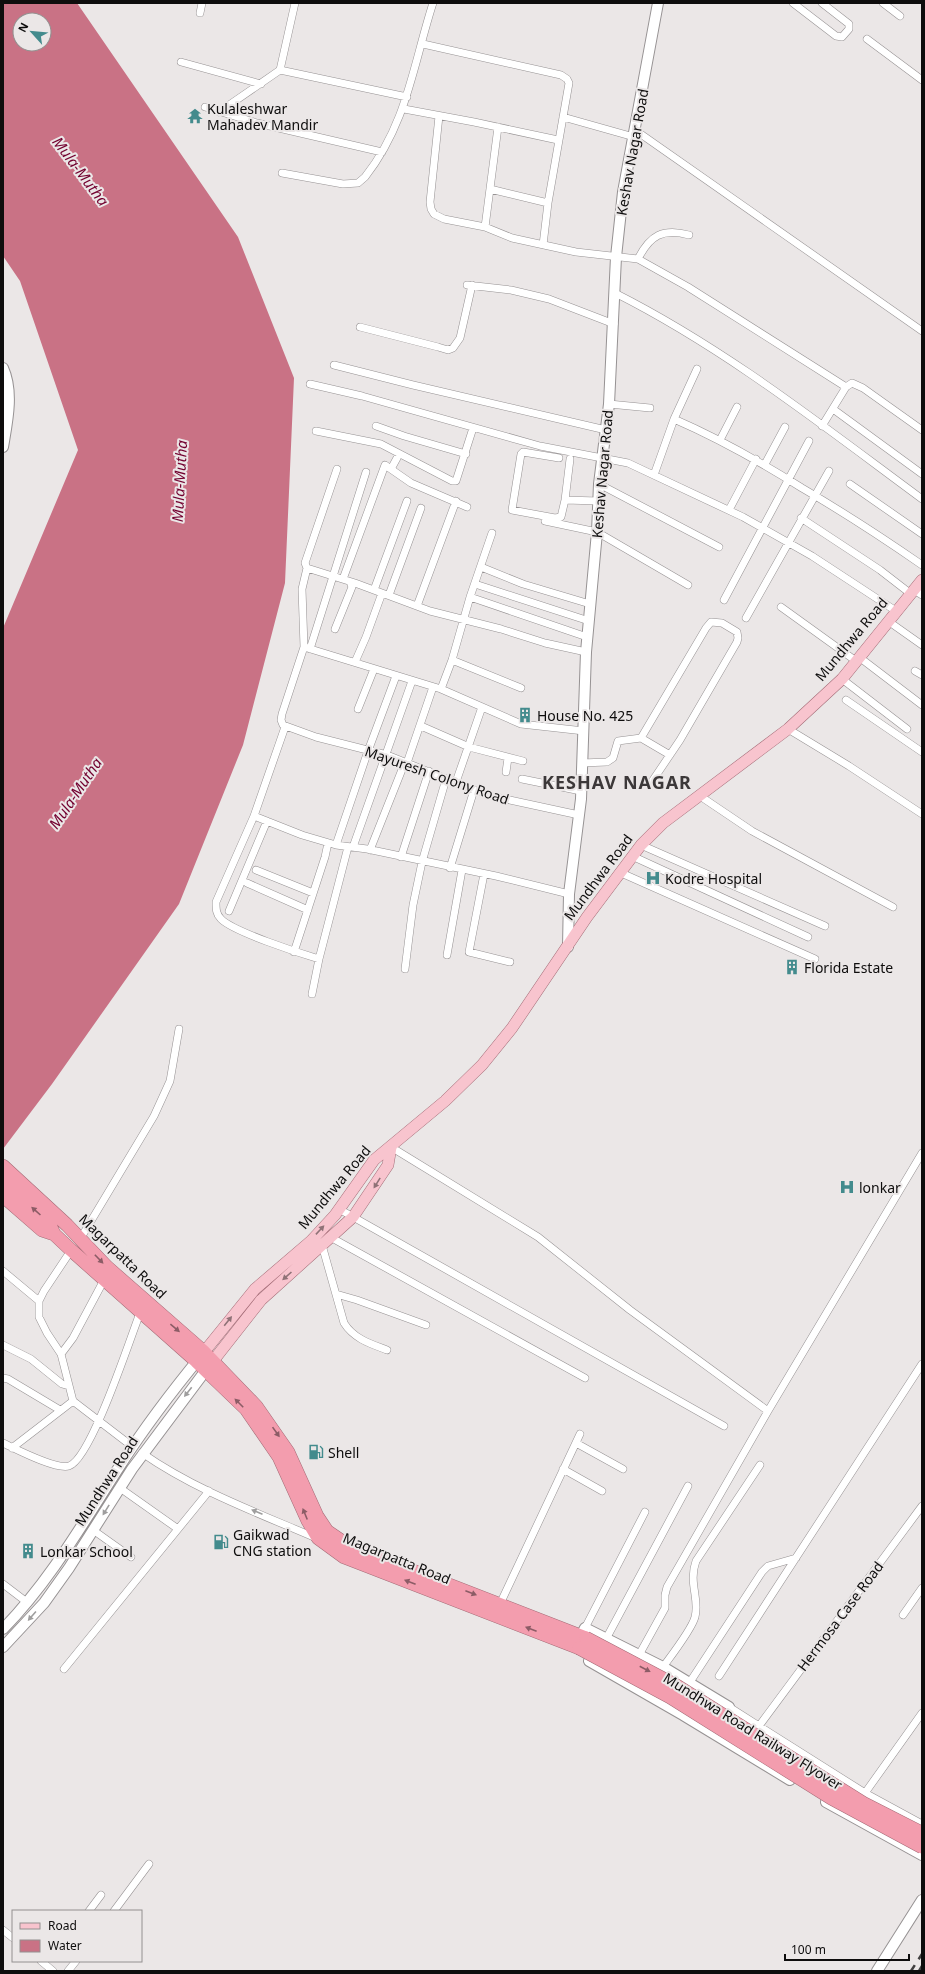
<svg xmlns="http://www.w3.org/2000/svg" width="925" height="1974" viewBox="0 0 925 1974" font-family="'Noto Sans',sans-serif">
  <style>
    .water { fill: #c97285; fill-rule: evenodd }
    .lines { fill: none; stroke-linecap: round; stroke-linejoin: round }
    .street-casing { stroke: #969293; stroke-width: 8 }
    .secondary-casing { stroke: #969293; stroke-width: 12 }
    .primary-casing { stroke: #a36b76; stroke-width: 12 }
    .highway-casing { stroke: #a36b76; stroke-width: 14 }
    .street { stroke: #fff; stroke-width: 7 }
    .secondary { stroke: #fff; stroke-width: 10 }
    .primary { stroke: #f8c4ce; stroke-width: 11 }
    .highway { stroke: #f39dae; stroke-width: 13 }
    .rail { stroke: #414040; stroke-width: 2.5; stroke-dasharray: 7 7; stroke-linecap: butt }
    .highway-bridge-casing { stroke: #a36b76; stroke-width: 14; stroke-linecap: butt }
    .highway-bridge { stroke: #f39dae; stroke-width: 13 }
    .oneway { fill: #8f7277 }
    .oneway2 { fill: #8c5c66 }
    .oneway3 { fill: #9f9e9e }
    .labels { text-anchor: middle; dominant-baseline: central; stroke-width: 4; stroke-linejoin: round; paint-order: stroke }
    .poi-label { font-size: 14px; fill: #0e0d0d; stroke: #ebe7e7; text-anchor: start }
    .street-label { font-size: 14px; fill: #0e0d0d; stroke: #ebe7e7 }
    .water-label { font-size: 15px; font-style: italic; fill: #72012f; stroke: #ebe7e7 }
    .district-label { font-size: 18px; font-weight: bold; letter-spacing: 1px; fill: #3c3839; stroke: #ebe7e7 }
  </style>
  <rect width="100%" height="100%" fill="#ebe7e7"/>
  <path class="water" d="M3 3H77L238 237 294 378 285 583 243 745 179 904 52 1084 3 1149V628L78 450 20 281 3 256ZM20 20H44V44H20Z"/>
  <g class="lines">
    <g class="street-casing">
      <path id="street" d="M793 3 836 36 842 37 849 29V24L822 3
        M883 3 900 16
        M200 13 202 3
        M867 39 922 80
        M423 44 561 75 567 79 569 83 548 203 543 245
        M181 62 261 84
        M280 70 295 3
        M205 107 257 123 382 152
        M404 109 474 122 558 140
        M219 112 280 70 407 97
        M439 116 430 202 431 209 434 214 444 219 485 227 512 238 576 252 638 259 688 287 846 387
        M563 117 634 137
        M635 130 922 331
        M282 173 343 184 358 183 365 177C407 124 413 65 433 3
        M490 189 548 203
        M485 227 498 127
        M638 259C650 235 663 228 689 235
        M467 285 511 290 549 299 614 324
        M615 293C726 349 823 426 922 499
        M360 327 438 347 448 350 453 348 460 338 472 285
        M334 365 413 385 606 430
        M310 384 362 396 540 446 628 463 743 517 812 556 896 611
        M609 404 650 408
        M833 409 922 474
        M674 419C720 439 759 461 802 488 843 512 883 538 922 565
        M376 426 404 436 466 454
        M822 426 846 387 852 383 863 388 922 430
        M316 431 381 444 452 481H456L473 428
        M720 440 737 407
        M559 458 523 452 521 454 512 510 555 518 561 517 565 500
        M570 459 565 500 598 501
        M765 464 785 427
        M337 469 305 563 307 568 355 583 430 611 501 629 545 643 586 652
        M391 469 397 458
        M654 475 674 419 697 369
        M599 484 719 547
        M850 484 922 534
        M729 510 756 459
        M801 518 880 570 911 594
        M545 521 597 532 688 585
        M481 567 523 584 590 604
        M307 568 302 589 304 647 282 714 281 720 283 725 316 737 387 755 474 790 496 797 579 815
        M343 579 385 465 411 483 467 507
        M475 584 589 621
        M374 590 407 501
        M914 590 922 595
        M389 595 421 508
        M470 597 587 637
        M724 600 809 441
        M417 606 456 501
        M781 607 856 661
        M746 618 829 471
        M888 621 922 645
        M335 629 352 587 350 582
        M304 647 441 689 521 724 584 731
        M310 649 366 472
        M859 657 922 705
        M452 660 521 688
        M355 662 366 637 382 593
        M915 671 922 675
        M842 679 907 729
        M441 689 452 660 470 597 492 533
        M846 700 922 752
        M358 709 374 669
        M421 726 469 747 523 761
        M285 727 254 816 216 902C216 909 216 914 221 919 234 932 299 953 319 959
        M788 729 849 766 922 814
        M641 738 670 755
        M407 763 433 687
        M582 763 607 762 613 758 618 741 641 738 706 628 711 622 722 623 737 632 738 638 737 642 680 740 651 783
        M506 772 508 758
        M522 779 581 791
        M456 782 482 707
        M700 796 752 831 893 907
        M254 816 302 835 336 845 367 849 496 876 569 894
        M336 845 368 751 396 676
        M641 845 825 926
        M353 847 412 681
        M370 850 405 762
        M632 856 808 937
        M401 857 429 771
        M450 868 474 790
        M256 870 313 893
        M619 872 815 959
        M484 874 469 952 510 962
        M247 883 308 910
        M229 911 267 821
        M294 952 325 857 328 843
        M447 955 462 870
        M405 969 413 905 422 862 446 779
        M312 994 319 959 348 847
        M391 1147 538 1237 630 1310 768 1411
        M339 1209 724 1426
        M332 1238 585 1378
        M79 1241 154 1116 170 1081 179 1029
        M322 1245 344 1323C354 1339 371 1344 387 1350
        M72 1249 44 1291 39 1301V1317L47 1333 61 1354 73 1401 133 1447
        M3 1271 39 1301
        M336 1294 357 1300 426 1325
        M3 1345 31 1359 62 1384 69 1386
        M61 1354 73 1338 104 1280
        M3 1378 8 1379 60 1410
        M3 1443C16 1449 56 1470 69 1466 91 1459 130 1339 140 1313
        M576 1443 623 1469
        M12 1448 73 1401
        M142 1453C195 1490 258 1513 316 1538
        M563 1469 602 1491
        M120 1488 178 1529
        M93 1530 131 1557
        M3 1584 28 1603
        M500 1604 580 1434
        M903 1615 922 1588
        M585 1628 645 1512
        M606 1639 688 1486
        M639 1655 665 1608V1595L667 1587 768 1411 922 1153
        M663 1667C671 1656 692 1629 695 1617 700 1599 688 1583 696 1561L760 1465
        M64 1669 209 1491
        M719 1676 922 1364
        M690 1682 762 1572 768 1566 796 1558
        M729 1707 865 1793 922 1824
        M759 1726 922 1506
        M865 1793 922 1713
        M89 1911 101 1895
        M114 1911 149 1864
        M3 1930 13 1938
        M41 1961 53 1971
        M68 1971 76 1961"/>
    </g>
    <g class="secondary-casing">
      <path id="secondary" d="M3 368C14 392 7 423 3 447
        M568 947 569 894 581 799 586 652 597 532 599 484 609 404 616 257 623 192 658 3
        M3 1629C51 1580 84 1521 121 1464 145 1427 173 1390 201 1356
        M581 1636 585 1628 663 1667 729 1707 720 1721
        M3 1647 44 1603 69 1568 132 1469 209 1366
        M589 1661 683 1715 790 1780
        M826 1802 922 1855
        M877 1971 922 1900"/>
    </g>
    <g class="primary-casing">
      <path id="primary" d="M204 1352 255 1289 311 1241 335 1215 374 1160 445 1101 482 1065 512 1028 587 917 641 845 663 823 788 729 842 679 922 580
        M213 1361 261 1300 353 1217 388 1165 391 1147"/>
    </g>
    <g class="highway-casing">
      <path id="highway" d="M3 1166 67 1225 107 1267 204 1352 256 1406 288 1452 317 1516 327 1531 349 1546 586 1638
        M3 1182 49 1223 54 1234 71 1250 196 1361 246 1409 279 1457 308 1521 318 1538 344 1557 579 1648
        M3 1196 42 1230 54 1234"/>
    </g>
    <use href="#street" class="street"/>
    <use href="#secondary" class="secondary"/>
    <use href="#primary" class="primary"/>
    <use href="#highway" class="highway"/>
    <path class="rail" d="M911 1971 922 1954
      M919 1971 922 1966"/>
    <g class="highway-bridge-casing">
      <path id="highway-bridge" d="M586 1638 677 1686 863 1803 922 1833
        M579 1648 670 1697 831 1798 922 1847"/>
    </g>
    <use href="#highway-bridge" class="highway-bridge"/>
  </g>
  <defs><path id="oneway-solid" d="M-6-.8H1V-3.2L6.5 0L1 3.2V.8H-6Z"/></defs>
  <g class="oneway">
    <use href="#oneway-solid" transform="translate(377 1183) rotate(122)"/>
    <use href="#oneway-solid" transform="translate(320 1230) rotate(-47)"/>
    <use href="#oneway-solid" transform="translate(287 1276) rotate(138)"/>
    <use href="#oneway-solid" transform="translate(228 1321) rotate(-51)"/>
  </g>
  <g class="oneway2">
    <use href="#oneway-solid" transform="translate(36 1211) rotate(-138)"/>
    <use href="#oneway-solid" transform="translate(99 1259) rotate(46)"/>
    <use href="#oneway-solid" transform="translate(175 1328) rotate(40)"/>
    <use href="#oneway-solid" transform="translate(239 1403) rotate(-135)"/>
    <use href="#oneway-solid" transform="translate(276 1432) rotate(55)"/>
    <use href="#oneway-solid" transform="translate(305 1514) rotate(-112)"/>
    <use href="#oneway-solid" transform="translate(410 1582) rotate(-159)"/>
    <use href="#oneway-solid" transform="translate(471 1593) rotate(21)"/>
    <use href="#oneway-solid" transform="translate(531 1629) rotate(-159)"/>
    <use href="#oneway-solid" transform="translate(645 1669) rotate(28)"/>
  </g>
  <g class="oneway3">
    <use href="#oneway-solid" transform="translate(188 1392) rotate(128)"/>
    <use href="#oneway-solid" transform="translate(106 1510) rotate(122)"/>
    <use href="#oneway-solid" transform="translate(257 1512) rotate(-157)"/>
    <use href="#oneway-solid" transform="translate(32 1616) rotate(131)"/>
  </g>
  <defs>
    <g id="temple-bare" transform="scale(1.2)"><path d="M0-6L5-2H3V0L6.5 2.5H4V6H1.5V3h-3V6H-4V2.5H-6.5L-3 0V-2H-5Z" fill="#438b8d" stroke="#ebe7e7" stroke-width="2.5" paint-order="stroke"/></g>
    <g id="building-bare" transform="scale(1.2)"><path d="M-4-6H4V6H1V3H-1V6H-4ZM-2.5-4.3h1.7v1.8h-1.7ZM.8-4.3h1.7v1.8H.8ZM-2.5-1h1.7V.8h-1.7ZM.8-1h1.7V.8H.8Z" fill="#438b8d" stroke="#ebe7e7" stroke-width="2.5" paint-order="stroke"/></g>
    <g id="hospital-bare" transform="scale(1.2)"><path d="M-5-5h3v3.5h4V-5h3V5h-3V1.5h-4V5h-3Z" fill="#438b8d" stroke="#ebe7e7" stroke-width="2.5" paint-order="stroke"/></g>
    <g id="fuel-bare" transform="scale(1.2)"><path d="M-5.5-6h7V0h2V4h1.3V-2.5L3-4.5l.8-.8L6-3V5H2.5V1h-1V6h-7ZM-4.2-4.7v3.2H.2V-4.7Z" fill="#438b8d" stroke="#ebe7e7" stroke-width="2.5" paint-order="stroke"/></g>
  </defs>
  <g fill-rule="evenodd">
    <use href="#temple-bare" x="195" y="116"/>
    <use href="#building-bare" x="525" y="715"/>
    <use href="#hospital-bare" x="653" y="878"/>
    <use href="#building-bare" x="792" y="967"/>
    <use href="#hospital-bare" x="847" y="1187"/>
    <use href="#fuel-bare" x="316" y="1452"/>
    <use href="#fuel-bare" x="221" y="1542"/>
    <use href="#building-bare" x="28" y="1551"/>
  </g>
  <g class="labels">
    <g class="poi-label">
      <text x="207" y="108">Kulaleshwar<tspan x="207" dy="16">Mahadev Mandir</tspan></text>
      <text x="537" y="715">House No. 425</text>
      <text x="665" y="878">Kodre Hospital</text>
      <text x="804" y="967">Florida Estate</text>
      <text x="859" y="1187">lonkar</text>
      <text x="328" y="1452">Shell</text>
      <text x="233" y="1534">Gaikwad<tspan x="233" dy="16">CNG station</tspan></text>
      <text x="40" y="1551">Lonkar School</text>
    </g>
    <g class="street-label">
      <text transform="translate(632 152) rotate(-80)">Keshav Nagar Road</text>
      <text transform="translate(602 474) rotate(-85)">Keshav Nagar Road</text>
      <text transform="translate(851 639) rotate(-50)">Mundhwa Road</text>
      <text transform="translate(437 775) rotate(19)">Mayuresh Colony Road</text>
      <text transform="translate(598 877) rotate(-53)">Mundhwa Road</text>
      <text transform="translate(334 1187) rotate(-50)">Mundhwa Road</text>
      <text transform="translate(123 1256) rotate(44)">Magarpatta Road</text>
      <text transform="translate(106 1481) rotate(-57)">Mundhwa Road</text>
      <text transform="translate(397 1558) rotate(22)">Magarpatta Road</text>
      <text transform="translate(840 1616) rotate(-53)">Hermosa Case Road</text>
      <text transform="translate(753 1731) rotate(32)">Mundhwa Road Railway Flyover</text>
    </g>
    <g class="water-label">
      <text transform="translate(81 171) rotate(53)">Mula-Mutha</text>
      <text transform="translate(179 481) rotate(-87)">Mula-Mutha</text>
      <text transform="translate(75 793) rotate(-56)">Mula-Mutha</text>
    </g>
    <g class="district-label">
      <text x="617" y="782">KESHAV NAGAR</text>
    </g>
  </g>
  <rect width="925" height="1974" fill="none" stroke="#0e0d0d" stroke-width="8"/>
  <rect x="12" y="1910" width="130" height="52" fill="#ebe7e7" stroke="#939090"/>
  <rect x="20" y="1923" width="20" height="6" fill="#f8c4ce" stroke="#939090"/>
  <text x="48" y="1930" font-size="12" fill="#0e0d0d">Road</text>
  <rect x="20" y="1940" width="20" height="12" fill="#c97285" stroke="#939090"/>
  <text x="48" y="1950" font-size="12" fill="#0e0d0d">Water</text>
  <g transform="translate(32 32) rotate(297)"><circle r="19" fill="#ebe7e7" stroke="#939090"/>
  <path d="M0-3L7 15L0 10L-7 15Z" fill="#438b8d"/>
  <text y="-6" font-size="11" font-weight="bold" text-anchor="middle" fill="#0e0d0d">N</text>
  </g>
  <path d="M785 1954v6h124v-6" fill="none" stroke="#0e0d0d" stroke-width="2"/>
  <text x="791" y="1954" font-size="12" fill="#0e0d0d" stroke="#ebe7e7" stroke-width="3" paint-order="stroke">100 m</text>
</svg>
